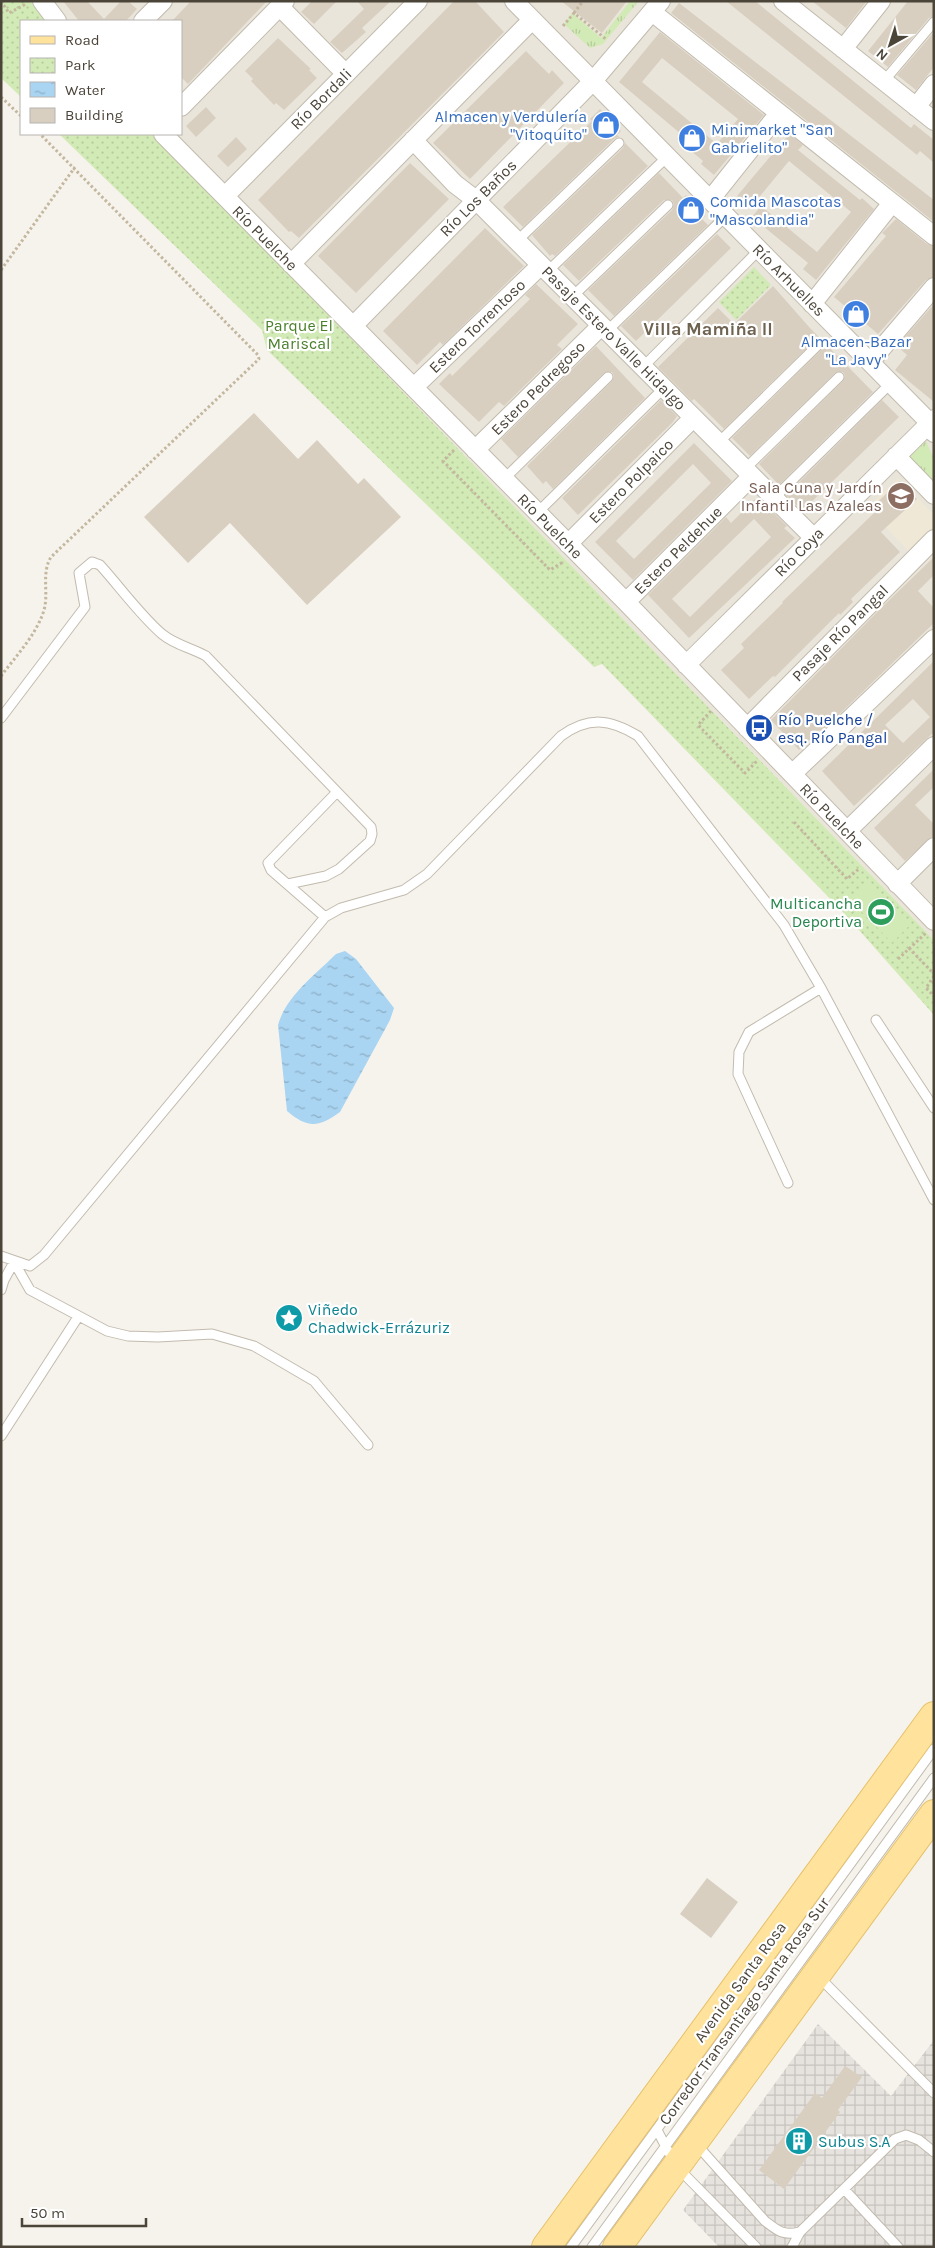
<svg xmlns="http://www.w3.org/2000/svg" width="935" height="2248" viewBox="0 0 935 2248" font-family="Karla,sans-serif">
  <style>
    .residential { fill: #eae5da }
    .industrial { fill: url(#industrial-grid) }
    .education { fill: #efe8d6 }
    .grass { fill: url(#grass-tufts) }
    .park { fill: url(#park-dots) }
    .pitch { fill: #d2eab5 }
    .water { fill: url(#water-ripples) }
    .building { fill: #d8cfc1; fill-rule: evenodd }
    .lines { fill: none; stroke-linecap: round; stroke-linejoin: round }
    .lane-casing { stroke: #c2bbae; stroke-width: 11 }
    .street-casing { stroke: #c2bbae; stroke-width: 20 }
    .primary-casing { stroke: #e6c16a; stroke-width: 30 }
    .path { stroke: #c4b79f; stroke-width: 3; stroke-dasharray: 2.5 2.5; stroke-linecap: butt }
    .lane { stroke: #fff; stroke-width: 9 }
    .street { stroke: #fff; stroke-width: 18 }
    .primary { stroke: #ffe39c; stroke-width: 28 }
    .labels { text-anchor: middle; dominant-baseline: central; stroke-width: 4.5; stroke-linejoin: round; paint-order: stroke }
    .street-label { font-size: 16px; fill: #4b4439; stroke: #fff }
    .shop-label { font-size: 16px; fill: #366cbe; stroke: #fff; text-anchor: start }
    .park-label { font-size: 16px; fill: #4a7f2a; stroke: #fff }
    .education-label { font-size: 16px; fill: #785e54; stroke: #fff; text-anchor: end }
    .transit-label { font-size: 16px; fill: #164399; stroke: #fff; text-anchor: start }
    .leisure-label { font-size: 16px; fill: #27864d; stroke: #fff; text-anchor: end }
    .culture-label { font-size: 16px; fill: #0d838f; stroke: #fff; text-anchor: start }
    .neighbourhood-label { font-size: 18px; font-weight: bold; fill: #6e6250; stroke: #fff }
  </style>
  <defs>
    <pattern id="industrial-grid" width="8" height="8" patternUnits="userSpaceOnUse" patternTransform="scale(1.25)"><rect width="8" height="8" fill="#e6e2dd"/><path d="M0 4h8M4 0v8" fill="none" stroke="#c7c3be"/></pattern>
    <pattern id="grass-tufts" width="24" height="20" patternUnits="userSpaceOnUse" patternTransform="scale(1.25)"><rect width="24" height="20" fill="#d2eab5"/><path d="M3 7l-1-3M5 7V3M7 7l1-3M15 17l-1-3M17 17v-4M19 17l1-3" fill="none" stroke="#b6ca9c"/></pattern>
    <pattern id="park-dots" width="8" height="8" patternUnits="userSpaceOnUse" patternTransform="scale(1.25)"><rect width="8" height="8" fill="#d2eab5"/><path d="M2 2h.1M6 6h.1" fill="none" stroke="#b6ca9c" stroke-width="1.8" stroke-linecap="round"/></pattern>
    <pattern id="water-ripples" width="26" height="14" patternUnits="userSpaceOnUse" patternTransform="scale(1.25)"><rect width="26" height="14" fill="#a9d4f2"/><path d="M2 4q2-2 4 0t4 0M15 11q2-2 4 0t4 0" fill="none" stroke="#8caec5"/></pattern>
  </defs>
  <rect width="100%" height="100%" fill="#f6f3ec"/>
  <path class="residential" d="M30 1H934V940L153 134H181V21H46Z"/>
  <path class="industrial" d="M818 2024 891 2096 934 2040V2247H719L683 2210Z"/>
  <path class="education" d="M898 478 934 515V526L908 551 867 507Z"/>
  <path class="grass" d="M630 1H639L603 44 590 48 564 24 572 13 601 38Z
    M926 441 934 459V486L907 459Z"/>
  <path class="park" d="M1 1H30L46 21H21V97L1 78Z
    M59 134H153L934 940V1015L844 913 602 664 594 667 267 350 262 330Z
    M754 267 771 285 736 320 719 302Z"/>
  <path class="pitch" d="M870 882 911 924 892 943 851 901Z"/>
  <path class="water" d="M345 951 356 959 394 1008 390 1020 340 1112C318 1128 307 1128 287 1111L278 1025C286 996 315 975 336 954Z"/>
  <path class="building" d="M63 1H87L104 19 121 1H128L137 9 126 21H79Z
    M191 1H267L188 84 181 77V21H172Z
    M312 1H337L314 24 301 12Z
    M357 1H391L362 28 366 32 342 53 330 42 364 9Z
    M454 1H475L504 32 299 238 291 231 289 232 258 200Z
    M561 1H627L602 33Z
    M726 1H755L911 128 914 124 934 140V163L920 151 917 155Z
    M812 1H867L846 28Z
    M908 1H934V16L929 18 888 67 868 51Z
    M679 3 934 200V222L671 13Z
    M660 32 764 115 714 175 701 164 703 161 677 139 681 134 619 82ZM662 58 738 119 717 144 642 82Z
    M934 32V67L916 90 897 75Z
    M278 38 311 69 309 70 317 78 284 110 276 103 274 105 251 81 253 79 245 71Z
    M526 51 549 74 552 70 564 83 470 179 433 143Z
    M206 107 216 118 196 137 186 126Z
    M600 109 621 131 617 135 619 137 615 138 523 227 503 207 592 121 590 119Z
    M789 134 803 145 798 150 860 200 862 198 874 209 816 280 803 269 808 263 752 217 761 206 817 252 851 212 789 161 751 207 737 196Z
    M236 137 247 149 228 167 217 156Z
    M625 143 648 166 555 256 552 254 550 256 532 235 623 148Z
    M410 163 449 199 356 293 318 256Z
    M659 173 683 198 686 195 705 216 702 219 708 225 614 316 588 290 672 210 674 204 672 200H664L579 281 563 265Z
    M896 219 927 244 934 246V277L926 280 878 334 834 297 886 236 882 233Z
    M485 228 524 266 443 345 440 342 417 365 383 331Z
    M717 234 731 248 636 341 621 326Z
    M536 284 578 324 557 345 562 349 504 406 499 402 479 422 439 384 450 373 452 376 530 299 525 295Z
    M773 286 810 328 873 392 779 485 759 464 843 381 845 376 843 372 835 373 750 456 732 438 821 350 823 345 821 341 813 342 724 429 694 399 692 401 658 367 718 308 734 324Z
    M934 304V402L895 370 907 355 897 346Z
    M596 346 645 398 553 489 546 481 543 484 527 466 612 381 614 376 612 372 604 373 518 457 501 439Z
    M661 400 677 416 673 422 578 515 562 498Z
    M882 400 899 417 802 511 786 495Z
    M254 413 298 459 317 440 358 484 364 478 401 517 307 605 230 523 188 563 144 517Z
    M694 443 732 481 633 580 595 542ZM693 464 711 483 634 559 616 541Z
    M900 481 917 499 881 532 900 552 851 599 853 602 840 615 839 613 775 677 773 676 749 699 721 670 744 648 741 644 783 603 782 602 875 512 871 508Z
    M755 499 767 511 770 509 787 526 784 528 795 538 689 638 648 595 726 517 731 523ZM754 519 771 537 690 617 672 599Z
    M934 557V575L918 591 934 608V623L821 732 820 730 799 750 771 720 882 607Z
    M934 661V732L854 806 822 771ZM913 699 930 717 903 743 885 725Z
    M934 769V787L915 805 934 824V835L905 861 874 828Z
    M707 1878 738 1902 711 1938 680 1914Z
    M845 2066 862 2077 838 2110 840 2112 784 2189 759 2170 815 2093 822 2098Z"/>
  <g class="lines">
    <g class="lane-casing">
      <path id="lane" d="M884 81 934 22
        M517 241 619 143
        M547 272 667 157
        M572 297 668 205
        M607 331 726 216
        M643 367 759 250
        M718 443 817 346
        M745 469 839 377
        M504 479 608 377
        M774 498 891 383
        M537 513 664 388
        M1 718 85 607 79 573 92 562 100 565C120 587 140 615 162 634 175 645 192 648 206 656L371 827 372 834 370 841 339 869 326 876 288 884
        M325 917 271 870 268 863 337 792
        M876 1020 934 1108
        M788 1183 738 1074 739 1052 749 1032 821 988
        M1 1256 30 1266 44 1255 325 917 341 908 404 890 427 874 561 736C589 716 610 719 638 736L784 925 821 988 934 1200
        M14 1262 30 1290 107 1331 128 1336 158 1337 212 1334 254 1346 314 1381 368 1445
        M1 1290 4 1280 14 1262
        M1 1436 78 1317
        M818 1976 934 2093
        M657 2130 676 2166 756 2247
        M697 2145 765 2221C778 2231 783 2236 800 2232L895 2139 906 2135 919 2140 934 2152
        M844 2189 898 2247
        M571 2247 934 1749
        M592 2247 934 1778
        M792 2247 800 2232"/>
    </g>
    <g class="street-casing">
      <path id="street" d="M42 1 57 21
        M514 1 930 423 934 433
        M783 1 934 121
        M280 7 346 74
        M652 12 934 236
        M143 21 163 1
        M843 49 881 1
        M181 107 285 1
        M916 107 934 84
        M163 134 626 602 934 921
        M413 140 455 184 476 200 814 538
        M225 196 418 1
        M710 200 779 113
        M291 264 532 20
        M812 304 892 203
        M353 326 593 81 661 1
        M870 362 934 287
        M414 387 541 265
        M475 450 601 326
        M896 456 934 495
        M568 544 693 418
        M626 602 752 476
        M686 665 934 419
        M747 728 934 539
        M792 774 934 639
        M847 831 934 746
        M897 884 934 847"/>
    </g>
    <g class="primary-casing">
      <path id="primary" d="M546 2247 934 1716
        M617 2247 934 1814"/>
    </g>
    <path class="path" d="M1 1 9 13 26 4
      M574 13 583 1
      M563 26 574 13 607 40
      M1 97 21 116
      M1 270 75 167
      M454 450 443 461 550 570 563 562
      M1 676C16 656 37 634 44 610 49 593 41 573 51 557L259 359 258 355 40 134
      M711 711 698 725 745 773 758 760
      M794 822 847 879 860 868
      M909 948 934 974
      M898 959 926 933
      M934 976 926 988 934 996"/>
    <use href="#lane" class="lane"/>
    <use href="#street" class="street"/>
    <use href="#primary" class="primary"/>
  </g>
  <defs>
    <g id="shop-disc" transform="scale(1.4375)"><circle r="9.5" fill="#3f7fe0" stroke="#fff"/><path d="M-5-2.5h2.3a2.7 3.5 0 0 1 5.4 0H5L5.5 6h-11ZM-1.5-2.5h3a1.5 2.3 0 0 0-3 0Z" fill="#fff"/></g>
    <g id="school-disc" transform="scale(1.4375)"><circle r="9.5" fill="#8d6e63" stroke="#fff"/><path d="M0-5L7-2L0 1L-7-2ZM-4 1L0 2.5L4 1V4Q0 6-4 4Z" fill="#fff"/></g>
    <g id="bus-disc" transform="scale(1.4375)"><circle r="9.5" fill="#1a4fb4" stroke="#fff"/><path d="M-5-6H5V4H4V6H2V4H-2V6H-4V4H-5ZM-3.5-4V0h7V-4ZM-3.5 1.2v1.5H-2V1.2ZM2 1.2v1.5H3.5V1.2Z" fill="#fff"/></g>
    <g id="stadium-disc" transform="scale(1.4375)"><circle r="9.5" fill="#2e9e5b" stroke="#fff"/><path d="M0-5a6.5 5 0 1 0 0 10a6.5 5 0 1 0 0-10ZM-3.5-1.8h7v3.6h-7Z" fill="#fff"/></g>
    <g id="sight-disc" transform="scale(1.4375)"><circle r="9.5" fill="#0f9aa8" stroke="#fff"/><path d="M0-6L1.8-2.2L6-1.7L2.9 1.2L3.7 5.4L0 3.3L-3.7 5.4L-2.9 1.2L-6-1.7L-1.8-2.2Z" fill="#fff"/></g>
    <g id="building-disc" transform="scale(1.4375)"><circle r="9.5" fill="#0f9aa8" stroke="#fff"/><path d="M-4-6H4V6H1V3H-1V6H-4ZM-2.5-4.3h1.7v1.8h-1.7ZM.8-4.3h1.7v1.8H.8ZM-2.5-1h1.7V.8h-1.7ZM.8-1h1.7V.8H.8Z" fill="#fff"/></g>
  </defs>
  <g fill-rule="evenodd">
    <use href="#shop-disc" x="606" y="125"/>
    <use href="#shop-disc" x="692" y="138"/>
    <use href="#shop-disc" x="691" y="210"/>
    <use href="#shop-disc" x="856" y="314"/>
    <use href="#school-disc" x="901" y="496"/>
    <use href="#bus-disc" x="759" y="728"/>
    <use href="#stadium-disc" x="881" y="912"/>
    <use href="#sight-disc" x="289" y="1318"/>
    <use href="#building-disc" x="799" y="2141"/>
  </g>
  <g class="labels">
    <g class="street-label">
      <text transform="translate(321 99) rotate(-45)">Río Bordali</text>
      <text transform="translate(478 198) rotate(-45)">Río Los Baños</text>
      <text transform="translate(265 238) rotate(45)">Río Puelche</text>
      <text transform="translate(789 280) rotate(45)">Río Arhuelles</text>
      <text transform="translate(477 326) rotate(-44)">Estero Torrentoso</text>
      <text transform="translate(614 338) rotate(45)">Pasaje Estero Valle Hidalgo</text>
      <text transform="translate(538 388) rotate(-45)">Estero Pedregoso</text>
      <text transform="translate(631 481) rotate(-45)">Estero Polpaico</text>
      <text transform="translate(550 526) rotate(45)">Río Puelche</text>
      <text transform="translate(678 550) rotate(-45)">Estero Peldehue</text>
      <text transform="translate(799 552) rotate(-45)">Río Coya</text>
      <text transform="translate(840 633) rotate(-45)">Pasaje Río Pangal</text>
      <text transform="translate(832 816) rotate(46)">Río Puelche</text>
      <text transform="translate(740 1982) rotate(-54)">Avenida Santa Rosa</text>
      <text transform="translate(744 2011) rotate(-54)">Corredor Transantiago Santa Rosa Sur</text>
    </g>
    <g class="shop-label">
      <text x="587" y="116" text-anchor="end">Almacen y Verdulería<tspan x="587" dy="18">"Vitoquito"</tspan></text>
      <text x="711" y="129">Minimarket "San<tspan x="711" dy="18">Gabrielito"</tspan></text>
      <text x="710" y="201">Comida Mascotas<tspan x="710" dy="18">"Mascolandia"</tspan></text>
      <text x="856" y="341" text-anchor="middle">Almacen-Bazar<tspan x="856" dy="18">"La Javy"</tspan></text>
    </g>
    <g class="park-label">
      <text x="299" y="325">Parque El<tspan x="299" dy="18">Mariscal</tspan></text>
    </g>
    <g class="education-label">
      <text x="882" y="487">Sala Cuna y Jardín<tspan x="882" dy="18">Infantil Las Azaleas</tspan></text>
    </g>
    <g class="transit-label">
      <text x="778" y="719">Río Puelche /<tspan x="778" dy="18">esq. Río Pangal</tspan></text>
    </g>
    <g class="leisure-label">
      <text x="862" y="903">Multicancha<tspan x="862" dy="18">Deportiva</tspan></text>
    </g>
    <g class="culture-label">
      <text x="308" y="1309">Viñedo<tspan x="308" dy="18">Chadwick-Errázuriz</tspan></text>
      <text x="818" y="2141">Subus S.A</text>
    </g>
    <g class="neighbourhood-label">
      <text x="708" y="329">Villa Mamiña II</text>
    </g>
  </g>
  <rect width="935" height="2248" fill="none" stroke="#4b4439" stroke-width="5"/>
  <rect x="20" y="20" width="162" height="115" fill="#ffffff" stroke="#b7b4b0"/>
  <rect x="30" y="36" width="25" height="8" fill="#ffe39c" stroke="#b7b4b0"/>
  <text x="65" y="45" font-size="15" fill="#4b4439">Road</text>
  <rect x="30" y="58" width="25" height="15" fill="url(#park-dots)" stroke="#b7b4b0"/>
  <text x="65" y="70" font-size="15" fill="#4b4439">Park</text>
  <rect x="30" y="82" width="25" height="15" fill="url(#water-ripples)" stroke="#b7b4b0"/>
  <text x="65" y="95" font-size="15" fill="#4b4439">Water</text>
  <rect x="30" y="108" width="25" height="15" fill="#d8cfc1" stroke="#b7b4b0"/>
  <text x="65" y="120" font-size="15" fill="#4b4439">Building</text>
  <g transform="translate(890 45) rotate(219)" stroke="#ffffff" stroke-width="4" paint-order="stroke">
  <path d="M0-4L9 19L0 12L-9 19Z" fill="#4b4439"/>
  <text y="-8" font-size="14" font-weight="bold" text-anchor="middle" fill="#4b4439">N</text>
  </g>
  <path d="M22 2218v8h124v-8" fill="none" stroke="#4b4439" stroke-width="2.5"/>
  <text x="30" y="2218" font-size="15" fill="#4b4439" stroke="#ffffff" stroke-width="4" paint-order="stroke">50 m</text>
</svg>
